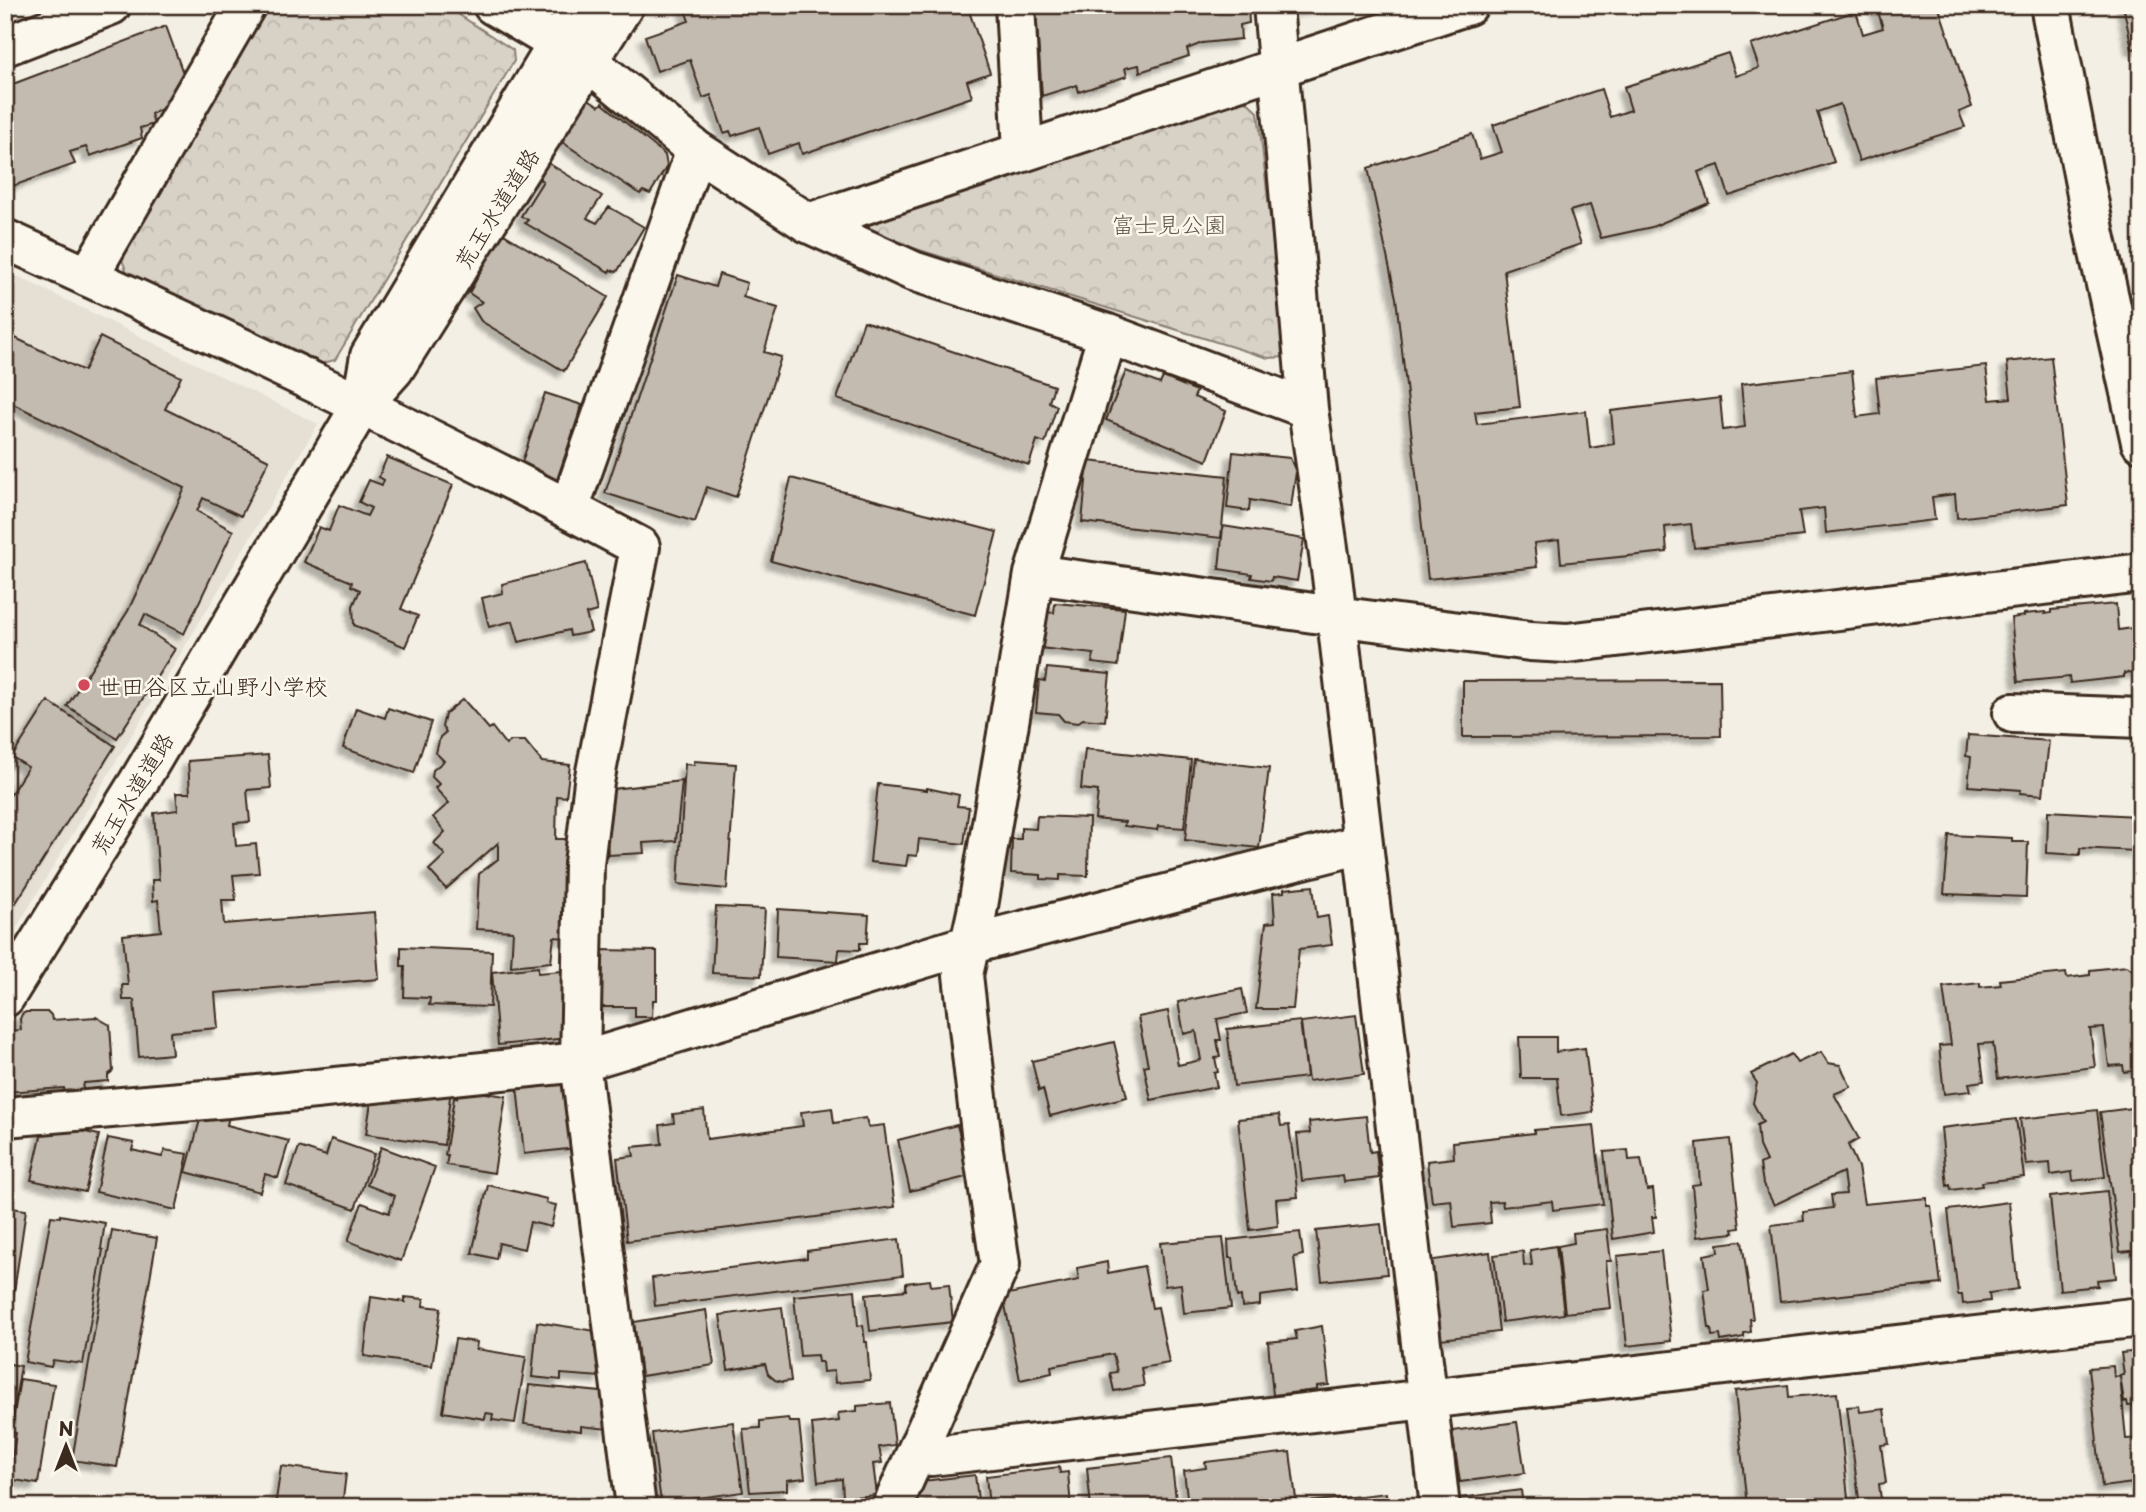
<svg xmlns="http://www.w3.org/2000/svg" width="2146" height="1512" viewBox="0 0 2146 1512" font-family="'Playpen Sans','Klee One',sans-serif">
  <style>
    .built { fill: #e5dfd4 }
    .park { fill: url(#park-crowns); stroke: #8a7e72; stroke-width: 2 }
    .building { fill: #c3bbb0; stroke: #3b2a1e; stroke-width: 2; filter: url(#shadow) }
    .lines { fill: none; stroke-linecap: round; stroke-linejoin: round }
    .street-casing { stroke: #3b2a1e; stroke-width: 44 }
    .secondary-casing { stroke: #3b2a1e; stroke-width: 44 }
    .street { stroke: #fbf7ec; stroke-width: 38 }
    .secondary { stroke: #fbf7ec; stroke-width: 38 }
    .poi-dot { fill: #d1495b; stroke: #fbf7ec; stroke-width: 2.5 }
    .labels { text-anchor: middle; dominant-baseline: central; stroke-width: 5; stroke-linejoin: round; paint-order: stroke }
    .street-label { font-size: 23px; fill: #3b2a1e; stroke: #fbf7ec }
    .park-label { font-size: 23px; fill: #625448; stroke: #fbf7ec }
    .poi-label { font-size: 23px; fill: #3b2a1e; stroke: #fbf7ec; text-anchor: start }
  </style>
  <defs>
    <pattern id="park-crowns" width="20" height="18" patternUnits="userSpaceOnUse" patternTransform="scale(1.75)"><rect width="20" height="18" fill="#d8d1c6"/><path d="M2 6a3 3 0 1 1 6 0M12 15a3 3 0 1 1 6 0" fill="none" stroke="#bab4aa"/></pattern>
    <filter id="shadow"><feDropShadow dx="-6" dy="6" stdDeviation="2" flood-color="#0004"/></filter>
  </defs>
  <rect width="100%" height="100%" fill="#f3efe4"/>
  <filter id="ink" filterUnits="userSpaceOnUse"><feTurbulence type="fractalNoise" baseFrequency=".0143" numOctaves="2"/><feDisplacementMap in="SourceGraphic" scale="14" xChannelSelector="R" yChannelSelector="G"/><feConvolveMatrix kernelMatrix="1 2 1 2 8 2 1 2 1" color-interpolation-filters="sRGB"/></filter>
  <g filter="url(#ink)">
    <path class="built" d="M5 270 318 424 5 947Z"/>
    <path class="park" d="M268 5H444L513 50 514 61 335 360 320 364 128 275 121 257Z
      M1241 96 1258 112 1286 357 1268 358 868 234 869 212Z"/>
    <path class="building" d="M519 5H560L554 15 546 9 540 18Z
      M683 5H967L990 73 967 81 972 97 802 154 799 143 768 154 759 127 732 136 730 131 724 133 711 95 703 98 690 60 657 71 645 36 689 21Z
      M1043 5H1248L1249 23 1240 25 1241 39 1202 43 1187 49 1189 56 1140 72 1139 65 1125 68 1127 76 1079 92 1077 85 1042 96 1036 12H1043Z
      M1302 5H1341L1303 10Z
      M1876 5H1938L1972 107 1959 112 1965 127 1859 161 1840 104 1817 112 1834 162 1729 196 1719 165 1698 172 1709 203 1652 227 1601 238 1590 205 1570 211 1581 244 1504 270 1520 407 1475 412 1477 424 1586 411 1590 448 1614 444 1611 411 1720 398 1723 430 1745 427 1741 384 1852 371 1857 417 1880 414 1876 378 1986 366 1990 400 2011 398 2007 362 2051 357 2068 505 1957 518 1955 494 1932 497 1935 520 1826 533 1824 508 1799 511 1803 536 1694 548 1691 524 1665 527 1667 552 1561 563 1559 540 1534 543 1537 567 1428 579 1396 298 1368 168 1472 134 1480 159 1502 152 1493 125 1601 89 1610 117 1631 110 1624 87 1728 53 1736 76 1759 68 1751 45 1856 11 1863 34 1883 28Z
      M2123 5H2141V48L2132 49Z
      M166 26 184 76 164 108 151 114 154 124 140 128 142 138 90 156 86 147 70 152 75 164 10 187 6 176 5 87Z
      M587 98 599 106 602 103 665 155 667 166 650 194 643 191 640 194 559 140Z
      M548 163 602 196 587 218 597 223 609 207 644 227 617 272 610 270 609 272 525 223 528 220 521 216 543 181 539 179Z
      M502 233 608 297 564 371 481 321 473 308 482 302 469 293Z
      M719 274 747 283 743 297 778 308 764 352 781 357 736 497 707 487 695 522 605 493 678 275 715 287Z
      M864 321 1054 386 1049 402 1057 406 1045 443 1037 440 1029 465 837 399Z
      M5 333 84 371 100 337 181 377 165 409 269 460 241 516 203 498 197 511 233 531 184 634 145 614 140 625 175 649 117 738 67 706 128 611 185 488 5 400Z
      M1126 371 1160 384 1163 377 1197 391 1194 397 1226 411 1207 461 1106 420Z
      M545 393 582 405 553 492 516 480Z
      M1233 452 1290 458 1296 472 1291 507 1250 500 1249 511 1227 508Z
      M387 457 453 485 401 609 418 616 405 647 354 625 353 606 360 590 351 586 352 582 304 562 319 527 329 531 339 505 367 516 371 508 359 502 369 480 382 485 384 480 379 477Z
      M1088 461 1227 476 1221 538 1082 522Z
      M791 478 997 532 975 615 771 561Z
      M1223 526 1304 539 1297 581 1272 577 1271 581 1251 578 1252 574 1219 569Z
      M586 563 597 611 586 614 591 632 570 636 569 630 519 642 513 621 489 627 482 598 503 593 502 584Z
      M1055 603 1125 609 1118 666 1092 663 1094 654 1040 648 1045 612 1054 613Z
      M2116 604 2118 630 2141 627V671L2124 673V677L2070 683 2069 677 2018 682 2011 618 2024 616V614L2045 612V614L2051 613V610Z
      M1047 668 1110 674 1105 721 1083 719 1077 723 1064 721 1058 714 1036 712 1039 680 1045 681Z
      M1720 680 1721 736 1463 737V681Z
      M463 699 489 729 492 727 506 745 511 741H525L542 762 570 765 566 797 557 796 556 839H567L566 848H573L566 938 554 937 551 962 511 966 513 931 476 929 479 874 498 859V843L446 889 429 870 445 855 434 843 445 832 433 817 449 803 435 788 439 784 432 777 433 770 444 761 436 753 440 737 446 732 442 727 445 714Z
      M48 701 115 746 5 920V803L28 767 12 757Z
      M356 708 385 718 388 708 431 722 414 773 343 748Z
      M1968 735 2049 741 2043 795 2020 793 2021 790 1968 786 1971 757 1966 756Z
      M1085 749 1191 760 1184 828 1158 826 1157 830 1124 826 1125 822 1095 819 1098 791 1081 789Z
      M268 755 271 788 247 790 250 822 234 823 236 846 256 844 259 873 233 875 236 900H222L224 924 374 912 379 979 215 993 218 1028 170 1032 172 1054 139 1057 134 1000H123L122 985H128L123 935 161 931 158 900 153 901 152 880H159L154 813 178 810 176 793H190L188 761Z
      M1194 759 1269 768 1259 848 1185 840Z
      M694 761 736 764 727 889 678 884 685 764 694 765Z
      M682 781 676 841 643 843 644 853 608 855 604 790Z
      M878 784 927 790V788L959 795 957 806 969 807 964 844 919 839 917 856 908 855 906 866 870 862Z
      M2048 811 2136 816 2135 851 2080 848V855L2047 853Z
      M1037 816 1089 818 1088 876 1060 875V880L1041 879V875L1011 873 1012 839H1021V828L1036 829Z
      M1949 835 2012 838V842H2028L2026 897 1944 894Z
      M1313 886 1317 918 1328 916 1332 945 1299 949 1293 1009H1256L1266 923 1275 922 1273 893 1284 892V889Z
      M716 907 765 909 761 976 712 973Z
      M778 909 869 915 867 943H860V950L839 949 838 961 776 957Z
      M401 947 492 951 490 1007 429 1005 430 998 404 997 405 966H401Z
      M598 950 657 951V1000H653L652 1017H635V1007H600Z
      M2127 966 2135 972 2137 984 2141 983V1070L2124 1072 2123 1065 2109 1066 2104 1028 2090 1029 2095 1067 1998 1079 1993 1043 1979 1044 1984 1081 1969 1083 1971 1091 1944 1094 1939 1046 1951 1045 1943 987 1980 983V987L2001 985 2000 980 2066 973 2067 978 2090 975V970Z
      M538 967V973L562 971 567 1038 498 1045 492 972Z
      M1242 989 1247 1013 1217 1019 1221 1040H1217L1220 1057 1215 1058 1218 1072 1214 1073 1217 1087 1151 1100 1144 1066 1148 1065 1138 1017 1168 1011 1178 1065 1201 1060 1196 1031 1184 1034 1178 1002Z
      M26 1012H48L51 1015 52 1020 96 1017 110 1025 113 1071 108 1075V1081L84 1083 82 1092 65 1094 64 1088 5 1092V1037L9 1031 21 1030 20 1019 22 1014Z
      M1356 1015 1364 1074 1308 1081 1301 1022Z
      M1300 1021 1307 1077 1234 1086 1227 1029Z
      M1519 1037H1556V1052L1585 1048 1593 1112 1561 1116 1557 1078H1521Z
      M1114 1042 1127 1097 1050 1116 1043 1089 1039 1091 1032 1061Z
      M1821 1052 1828 1063 1840 1065 1851 1087 1834 1094 1859 1139 1848 1145 1858 1167 1864 1204 1927 1198V1206H1931L1941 1284 1780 1302 1771 1225 1804 1221 1803 1212 1833 1208 1831 1195 1846 1194 1843 1172 1774 1205 1763 1184 1760 1164 1766 1161 1759 1146 1757 1125 1763 1122 1753 1103 1757 1083 1751 1074 1791 1054 1797 1063Z
      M569 1081 576 1148 524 1154 517 1086Z
      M451 1089 444 1145 366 1134 372 1096 400 1100 401 1093Z
      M458 1089 506 1096 494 1173 446 1165 448 1155H445L454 1098H457Z
      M2141 1107V1250L2120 1252 2100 1112Z
      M832 1108 834 1123 866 1118 868 1127 884 1125 895 1207 627 1241 617 1158 634 1156 632 1147 662 1144 660 1125 674 1123 673 1114 704 1110 707 1139 803 1126 801 1112Z
      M2097 1110 2105 1177 2073 1181 2072 1172 2051 1175 2050 1163 2026 1165 2020 1119Z
      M214 1113 229 1116 227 1125 289 1141 278 1178 265 1174 260 1192 186 1172 201 1116 212 1120Z
      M1279 1115 1281 1126 1289 1125 1298 1197 1276 1199 1278 1226 1250 1230 1238 1119Z
      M1366 1116 1370 1152 1376 1151 1379 1178 1344 1182 1343 1176 1302 1181 1297 1134 1310 1133 1309 1122Z
      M2016 1119 2024 1177 1981 1182 1982 1186 1951 1190 1950 1185 1947 1186 1941 1128Z
      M44 1123 99 1135 85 1192 31 1180Z
      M957 1125 970 1176 910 1191 898 1140Z
      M1594 1125 1603 1204 1553 1210 1552 1201 1503 1207 1502 1201 1489 1202 1491 1223 1454 1227 1451 1200 1432 1202 1427 1161 1454 1158 1453 1142 1534 1133V1130Z
      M108 1138 134 1143 132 1150 162 1157 165 1150 188 1154 176 1210 96 1192Z
      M331 1139 374 1154 355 1209 286 1185 299 1147 326 1156Z
      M1730 1139 1740 1228 1733 1229 1734 1233 1697 1237 1692 1185 1700 1184 1697 1143Z
      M381 1147 435 1167 401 1261 348 1241 362 1203 389 1213 395 1196 367 1185Z
      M1628 1150 1629 1160 1641 1159 1647 1190 1653 1189 1656 1217H1652L1654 1232 1613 1239 1604 1152Z
      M488 1185 547 1199 546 1203 556 1205 551 1227 530 1222 524 1249 499 1243 496 1259 472 1253Z
      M2107 1191 2116 1278 2097 1280 2098 1286 2060 1290 2050 1197Z
      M2009 1202 2018 1289 1989 1293 1990 1301 1963 1304 1962 1295H1958L1948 1210Z
      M5 1207 26 1210 5 1353Z
      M60 1215 105 1223 101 1249 103 1250 83 1364 53 1360 51 1367 25 1362 51 1216 60 1217Z
      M1381 1224 1387 1274 1322 1281 1316 1231Z
      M1607 1229 1611 1261H1606L1611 1308 1565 1313 1558 1246 1574 1243 1573 1233Z
      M112 1230 157 1238 117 1467 72 1460Z
      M1300 1232 1303 1255 1294 1257 1298 1291 1260 1296V1305L1242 1307 1241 1296 1237 1297 1233 1258H1229L1228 1240Z
      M1223 1238 1231 1308 1184 1313 1181 1284 1165 1286 1160 1243Z
      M899 1239 903 1275 655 1306 652 1278 807 1258V1251Z
      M1742 1241 1753 1319H1750L1751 1332 1744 1333V1337L1721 1341 1720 1335 1712 1336 1711 1328H1709L1704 1290 1709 1289 1704 1255 1719 1252 1718 1244Z
      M1556 1246 1564 1314 1502 1322 1494 1255 1523 1251 1524 1266 1532 1265 1530 1250Z
      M1661 1251 1671 1341 1627 1346 1617 1256Z
      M1490 1252 1499 1332 1441 1339 1439 1316 1433 1317 1427 1261Z
      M1107 1262 1108 1273 1144 1266 1152 1308 1158 1307 1169 1363 1141 1368 1144 1386 1114 1391 1110 1373 1117 1372 1113 1354 1051 1366 1052 1373 1020 1380 1003 1295 1079 1280 1077 1268Z
      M930 1280 931 1286 949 1284 953 1322 870 1331 866 1294 906 1290V1283Z
      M855 1290 858 1326 863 1325 865 1342H867L870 1380 835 1383 834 1371 823 1372 822 1362H818L817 1355 800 1356 794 1296Z
      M371 1297 405 1302V1297L424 1299 423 1306 441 1308 432 1366 364 1356Z
      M782 1307 791 1381 782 1382 775 1380 768 1374 765 1364 728 1370 720 1315Z
      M706 1310 714 1365 641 1376 634 1322Z
      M537 1322 596 1331 594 1347 604 1348 601 1377 561 1374V1380L532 1377Z
      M1322 1326 1329 1385 1317 1386V1390L1273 1395 1268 1342 1297 1339 1295 1331Z
      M455 1339 477 1342 476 1349 526 1357 515 1423 492 1420 493 1414 486 1413 485 1419 443 1412Z
      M2141 1351V1405L2128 1406 2127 1401 2124 1402 2120 1375H2124L2121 1353Z
      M5 1363 21 1366 12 1419 5 1418Z
      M2113 1366 2114 1377 2120 1376 2126 1439 2141 1438V1482L2102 1487 2089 1368Z
      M20 1379 54 1384 38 1484 9 1479 16 1433 11 1432Z
      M529 1385 611 1393 608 1429 581 1426V1431L524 1424Z
      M1788 1385 1789 1397 1837 1393 1849 1507H1747L1735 1391Z
      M890 1403 895 1445 879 1447 882 1463 873 1464 877 1495 843 1498 842 1479 818 1482 812 1424 839 1421 838 1413 857 1411V1406Z
      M1859 1406 1860 1412 1884 1409 1889 1444 1881 1445 1886 1483 1879 1484 1882 1507H1860L1847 1407Z
      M788 1418 789 1422H799L805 1478 787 1480V1490L750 1492 743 1429 760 1428V1421Z
      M733 1422 743 1492 661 1503 652 1433Z
      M1517 1422 1525 1473 1460 1482 1452 1431Z
      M5 1431H10L5 1472Z
      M1290 1452 1296 1499 1232 1507H1210V1502L1188 1505 1184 1471 1206 1468 1205 1462Z
      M1171 1458 1177 1507H1091L1087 1468Z
      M281 1466 346 1474 342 1507H275Z
      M1059 1467 1060 1473 1068 1472 1071 1507H989L986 1476Z
      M975 1475 979 1507H916L914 1482Z
      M1521 1490 1523 1507H1460L1459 1498Z
      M1386 1493 1387 1507H1299V1503Z
      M429 1499 487 1507H429Z
      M1613 1502V1507H1570Z"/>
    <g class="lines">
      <g class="street-casing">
        <path id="street" d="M493 5 589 62 696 150 808 223 913 271 1108 334 1308 409
          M1015 5 1023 151
          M1273 5 1308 409 1332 576 1440 1507
          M2050 5 2094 230 2141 442
          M808 223 1468 5
          M5 239C219 336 433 436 640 547L594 782 584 864 580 1062 636 1507
          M88 277 246 5
          M569 509 696 150
          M1034 574 1335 616 1530 641 1567 643 2141 573
          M2013 713 2141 718
          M5 1117 228 1098 580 1062 971 944 1362 844
          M917 1451 931 1456 2141 1317
          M892 1507 1000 1264 983 1150 963 975 977 912 1034 574 1108 334"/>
      </g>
      <g class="secondary-casing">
        <path id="secondary" d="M5 46 111 5
          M361 406 370 356 581 5
          M5 997 138 783 361 406 394 369 624 5"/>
      </g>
      <use href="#street" class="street"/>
      <use href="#secondary" class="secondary"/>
    </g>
  </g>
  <circle class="poi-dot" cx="84" cy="685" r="7"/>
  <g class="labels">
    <g class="street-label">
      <text transform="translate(496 208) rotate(-58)">荒玉水道道路</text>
      <text transform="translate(131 793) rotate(-59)">荒玉水道道路</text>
    </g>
    <g class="park-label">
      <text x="1169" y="223">富士見公園</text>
    </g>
    <g class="poi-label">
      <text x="98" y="685">世田谷区立山野小学校</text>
    </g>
  </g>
  <rect width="2146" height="1512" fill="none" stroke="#fbf7ec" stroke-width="28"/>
  <rect x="14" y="14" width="2118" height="1484" fill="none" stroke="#3b2a1e" stroke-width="2.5" filter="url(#ink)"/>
  <g transform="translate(66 1446)" stroke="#fbf7ec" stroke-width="5" paint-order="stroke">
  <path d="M0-5L12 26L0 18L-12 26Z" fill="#3b2a1e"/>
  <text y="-10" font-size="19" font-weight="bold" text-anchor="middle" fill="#3b2a1e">N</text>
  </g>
</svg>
